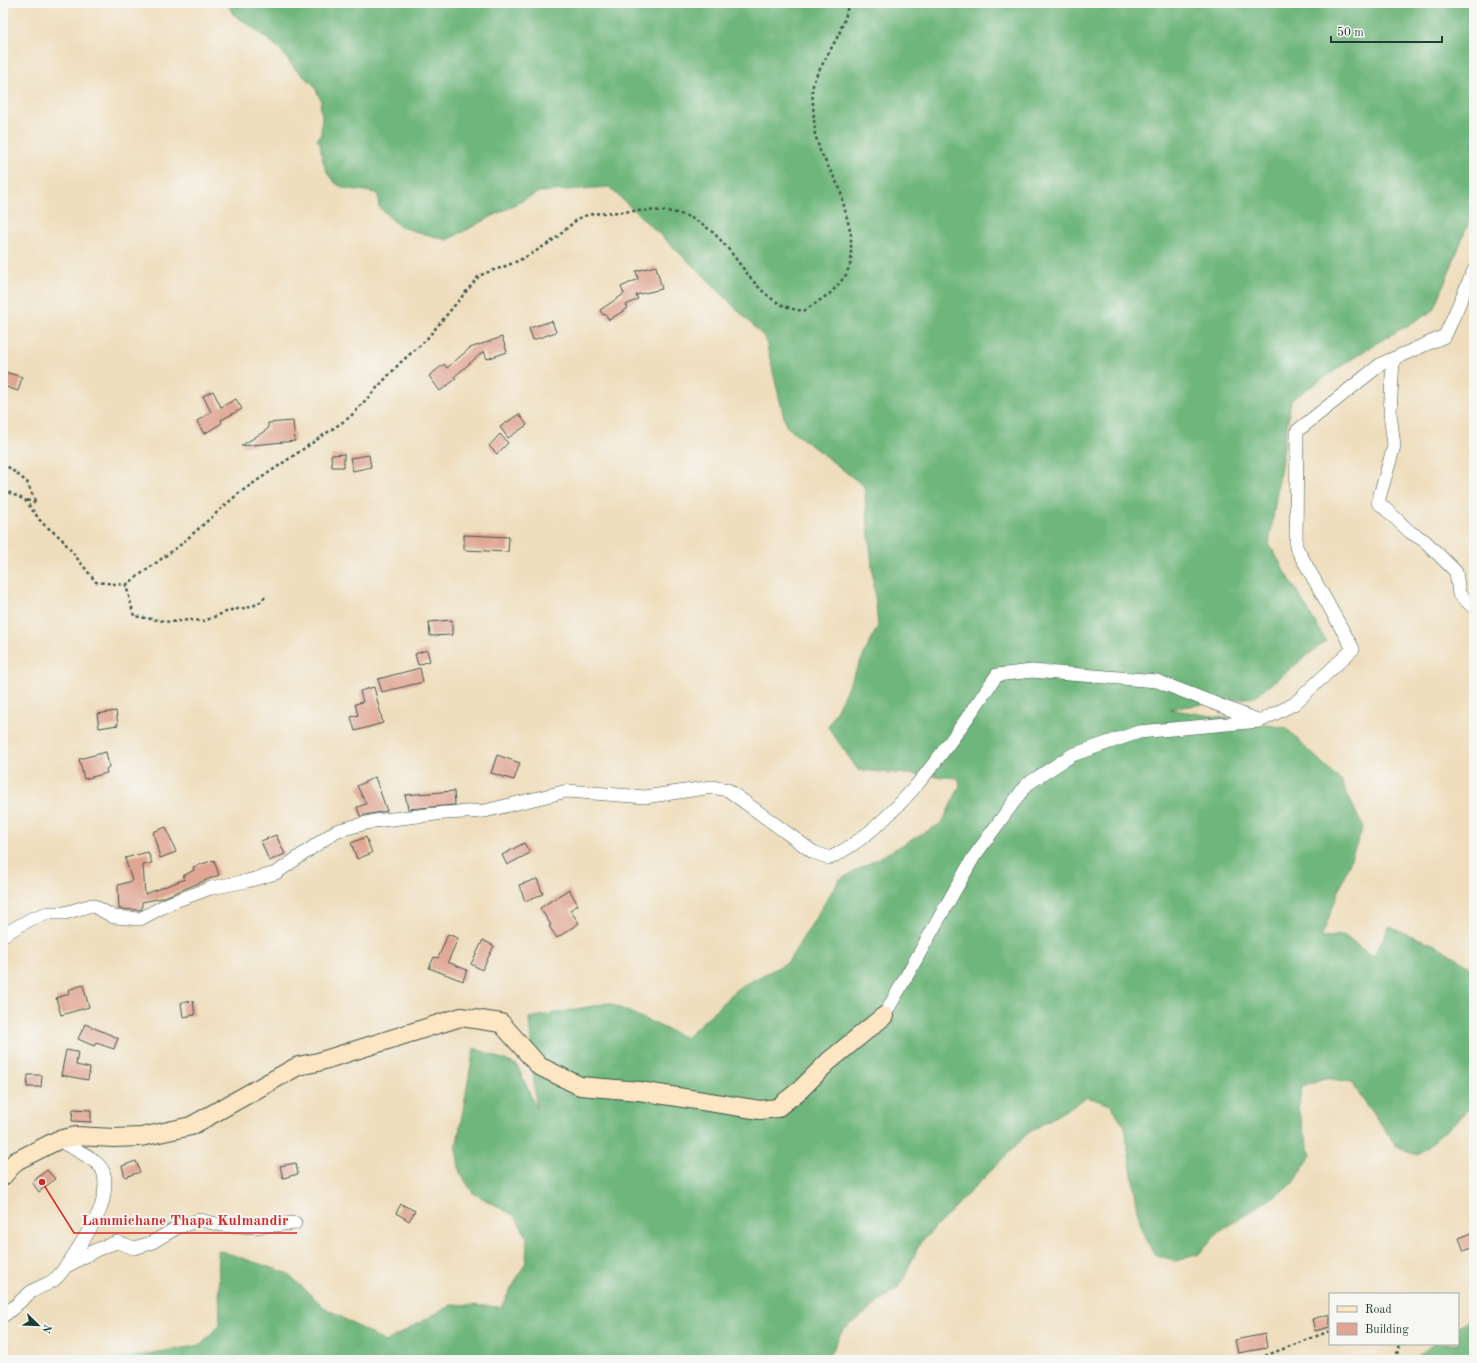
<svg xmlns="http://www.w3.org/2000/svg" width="1477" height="1363" viewBox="0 0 1477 1363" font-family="'Old Standard TT',serif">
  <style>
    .forest { fill: #6eb67c; stroke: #467a58 }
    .building { fill: #e0a593 }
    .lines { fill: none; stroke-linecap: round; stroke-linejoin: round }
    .street-casing { stroke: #3e5549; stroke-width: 14 }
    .secondary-casing { stroke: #3e5549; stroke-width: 20 }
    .path { stroke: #3e5549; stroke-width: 2.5; stroke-dasharray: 3 3; stroke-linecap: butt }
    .street { stroke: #fff; stroke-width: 13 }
    .secondary { stroke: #fce6c4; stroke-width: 18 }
    .leader { fill: none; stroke: #d62828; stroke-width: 1.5 }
    .callout-dot { fill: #d62828; stroke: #f6f6f2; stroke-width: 1.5 }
    .callout-label { font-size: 15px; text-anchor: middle; font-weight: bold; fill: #d62828; stroke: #f6f6f2; stroke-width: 4; stroke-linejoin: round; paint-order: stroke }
  </style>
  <rect width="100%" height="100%" fill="#f6f6f2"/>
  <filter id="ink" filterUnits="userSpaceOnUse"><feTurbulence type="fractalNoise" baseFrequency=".025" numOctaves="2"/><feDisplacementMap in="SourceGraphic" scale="8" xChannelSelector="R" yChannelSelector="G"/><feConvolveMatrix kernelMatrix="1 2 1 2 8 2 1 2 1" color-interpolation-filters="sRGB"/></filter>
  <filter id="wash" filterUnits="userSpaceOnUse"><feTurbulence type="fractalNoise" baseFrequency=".012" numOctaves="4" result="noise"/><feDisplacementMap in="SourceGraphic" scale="16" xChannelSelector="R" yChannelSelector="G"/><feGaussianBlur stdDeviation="0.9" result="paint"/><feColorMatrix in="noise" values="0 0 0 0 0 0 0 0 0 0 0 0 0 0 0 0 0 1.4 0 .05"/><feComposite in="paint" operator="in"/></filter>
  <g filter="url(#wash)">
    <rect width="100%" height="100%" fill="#efdebd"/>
    <path class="forest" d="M228 3H1474V209L1434 310 1370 347 1291 400 1269 544 1326 641 1254 697 1169 709 1286 728 1341 781 1363 827 1321 938 1343 935 1373 957 1389 927 1438 946 1468 966 1474 967V1046L1470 1109 1418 1155 1397 1147 1351 1082 1324 1078 1302 1086 1298 1109 1311 1155 1294 1183 1215 1235 1199 1254 1176 1261 1154 1254 1141 1228 1124 1126 1111 1105 1087 1097 1028 1133 920 1243 900 1286 842 1331 832 1351 820 1360H109L201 1345 220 1324 218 1250 287 1273 324 1307 385 1342 453 1304 501 1307 526 1262 527 1237 515 1216 473 1193 460 1173 456 1149 474 1048 517 1065 536 1108 529 1018 609 1003 686 1038 738 988 788 962 839 880 942 823 960 785 958 778 858 770 828 727 878 626 864 486 786 426 765 338 706 278 609 187 539 192 447 240 400 227 379 207 378 194C366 190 362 191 350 189 327 186 322 162 320 143L317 140 321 134 322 114 320 109 321 101 314 85 294 68 280 49 245 22 233 14Z
      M1474 1315V1360H1411L1435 1344H1458V1327Z"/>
    <g id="blocks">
      <path class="building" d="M656 266 662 289 636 295 638 299 626 305 628 308 609 320 605 314 603 315 600 310 624 294 621 287 638 279 636 271Z
        M552 321 556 332 533 340 529 328Z
        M502 337 507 352 487 359 484 351 454 377 456 379 440 391 429 376 444 364 447 368 470 348Z
        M5 372 22 377 18 391 3 386Z
        M213 391 221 407 236 399 242 409 221 420 222 423 204 434 197 421 211 412 203 396Z
        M519 414 527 425 508 438 500 427Z
        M293 421 295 441 241 446 268 429V423Z
        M500 434 508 443 497 454 489 446Z
        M344 454V467H332L331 455Z
        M369 455 371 467 353 471 350 458Z
        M464 535 509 537 508 552 464 550Z
        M452 620V635L430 636 429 622Z
        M427 650 430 661 418 665 415 654Z
        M420 668 423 682 382 692 378 679Z
        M374 687 383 723 355 731 351 717 358 715 355 704 363 702 360 691Z
        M116 711 118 725 99 728 97 714Z
        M106 752 109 767 106 769 107 773 84 779 79 759Z
        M497 755 520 763 514 780 491 773Z
        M375 777 387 811 360 816 357 807 366 804 357 786Z
        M454 791 455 805 408 809 405 795Z
        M166 827 176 852 160 858 153 832Z
        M276 835 285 854 269 861 261 841Z
        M366 837 372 853 357 859 351 843Z
        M524 843 530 853 507 865 502 855Z
        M148 852 152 863 143 865 145 894 185 879 183 876 194 870 193 867 214 860 219 875 162 898 142 902V909L139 910 119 909 118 885 132 881 125 858Z
        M537 879 543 894 525 901 519 885Z
        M569 889 578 905 570 910 579 923 557 938 549 926 551 925 540 908Z
        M448 934 458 938 448 962 467 970 463 981 429 968 434 957 438 958Z
        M483 940 494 946 482 970 471 964Z
        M83 985 89 1007 61 1015 56 998 69 994 68 990Z
        M193 1001 195 1015 183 1017 181 1003Z
        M85 1024 118 1038 114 1049 96 1043 94 1046 78 1039Z
        M66 1050 78 1052 76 1065 90 1068 88 1080 61 1075Z
        M28 1075H42L41 1087H27Z
        M73 1109 91 1110V1122L72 1121Z
        M136 1161 140 1172 125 1177 122 1166Z
        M296 1163 298 1174 283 1178 280 1166Z
        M47 1170 55 1179 39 1192 32 1182Z
        M401 1204 415 1211 409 1221 396 1213Z
        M1474 1232V1247L1464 1251 1459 1238Z
        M1330 1314V1327L1315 1331 1312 1319Z
        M1265 1334 1267 1348 1238 1353 1235 1340Z"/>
    </g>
  </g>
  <g filter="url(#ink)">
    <use href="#blocks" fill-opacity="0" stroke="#3e5549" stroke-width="1"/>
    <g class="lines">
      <g class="street-casing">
        <path id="street" d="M1393 359 1390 413 1394 446 1378 502 1410 532 1425 541 1456 572 1459 594 1474 608
          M3 935 31 919 48 913H65L92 905 114 917 140 919 170 903 211 888 247 881 276 873 336 831 374 821 445 813 485 811 567 791 645 797 712 787 728 790 813 852 830 858C901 822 952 739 997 675L1032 671 1157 681 1260 721
          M884 1016 973 858 1026 785 1072 755 1139 732 1260 721 1294 704 1353 649 1296 547 1297 431 1381 364 1445 336 1474 270
          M65 1267 96 1250 117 1242 134 1248 151 1243 178 1227 200 1220 221 1225 253 1227 295 1223
          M3 1316C13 1309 21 1300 31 1292 38 1287 48 1285 55 1279 66 1270 96 1221 101 1207 104 1197 107 1182 103 1171 98 1159 70 1147 58 1140"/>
      </g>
      <g class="secondary-casing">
        <path id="secondary" d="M3 1176 16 1161 58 1140 76 1136 114 1138 141 1137 191 1126 298 1066 318 1062 461 1017 501 1023 539 1066 580 1086 639 1091 760 1110 777 1108 800 1090 829 1061 884 1016"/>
      </g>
      <path class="path" d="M3 463 27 482 36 503 26 500
        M3 490 25 500 42 523 61 538 96 582 126 585 134 616 170 622 190 620 204 621 231 610 251 607 262 601 266 595
        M126 585 179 546 239 493 350 417 401 362 425 341 479 276C491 270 503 268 515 262 527 257 541 248 552 241 562 234 570 224 580 218 591 212 607 213 619 212 672 208 698 209 733 255 753 281 769 307 804 311L832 292 846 275 851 262V235L840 189 820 151 815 134 812 89 815 78 839 34 846 15 848 3
        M1254 1360 1330 1331
        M1396 1360 1399 1344"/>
      <use href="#street" class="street"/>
      <use href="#secondary" class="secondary"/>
    </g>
  </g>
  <path class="leader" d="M42 1182L74 1233H297"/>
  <circle class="callout-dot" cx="42" cy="1182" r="4"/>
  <g class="callout-label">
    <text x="185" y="1225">Lammichane Thapa Kulmandir</text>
  </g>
  <rect width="1477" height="1363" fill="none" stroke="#f6f6f2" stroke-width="16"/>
  <rect x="1329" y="1293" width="130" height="52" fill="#f6f6f2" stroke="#a0aca6"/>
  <rect x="1337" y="1306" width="20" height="6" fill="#fce6c4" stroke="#a0aca6"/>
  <text x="1365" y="1313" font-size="12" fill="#1f3d34">Road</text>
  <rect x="1337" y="1323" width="20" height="12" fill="#e0a593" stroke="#a0aca6"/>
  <text x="1365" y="1333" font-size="12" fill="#1f3d34">Building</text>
  <g transform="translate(38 1325) rotate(113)" stroke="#f6f6f2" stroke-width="3" paint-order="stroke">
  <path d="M0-3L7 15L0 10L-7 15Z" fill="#1f3d34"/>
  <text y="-6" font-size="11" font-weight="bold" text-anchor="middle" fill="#1f3d34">N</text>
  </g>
  <path d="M1331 36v6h111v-6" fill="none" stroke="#1f3d34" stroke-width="2"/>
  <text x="1337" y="36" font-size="12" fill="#1f3d34" stroke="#f6f6f2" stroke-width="3" paint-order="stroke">50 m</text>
</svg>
